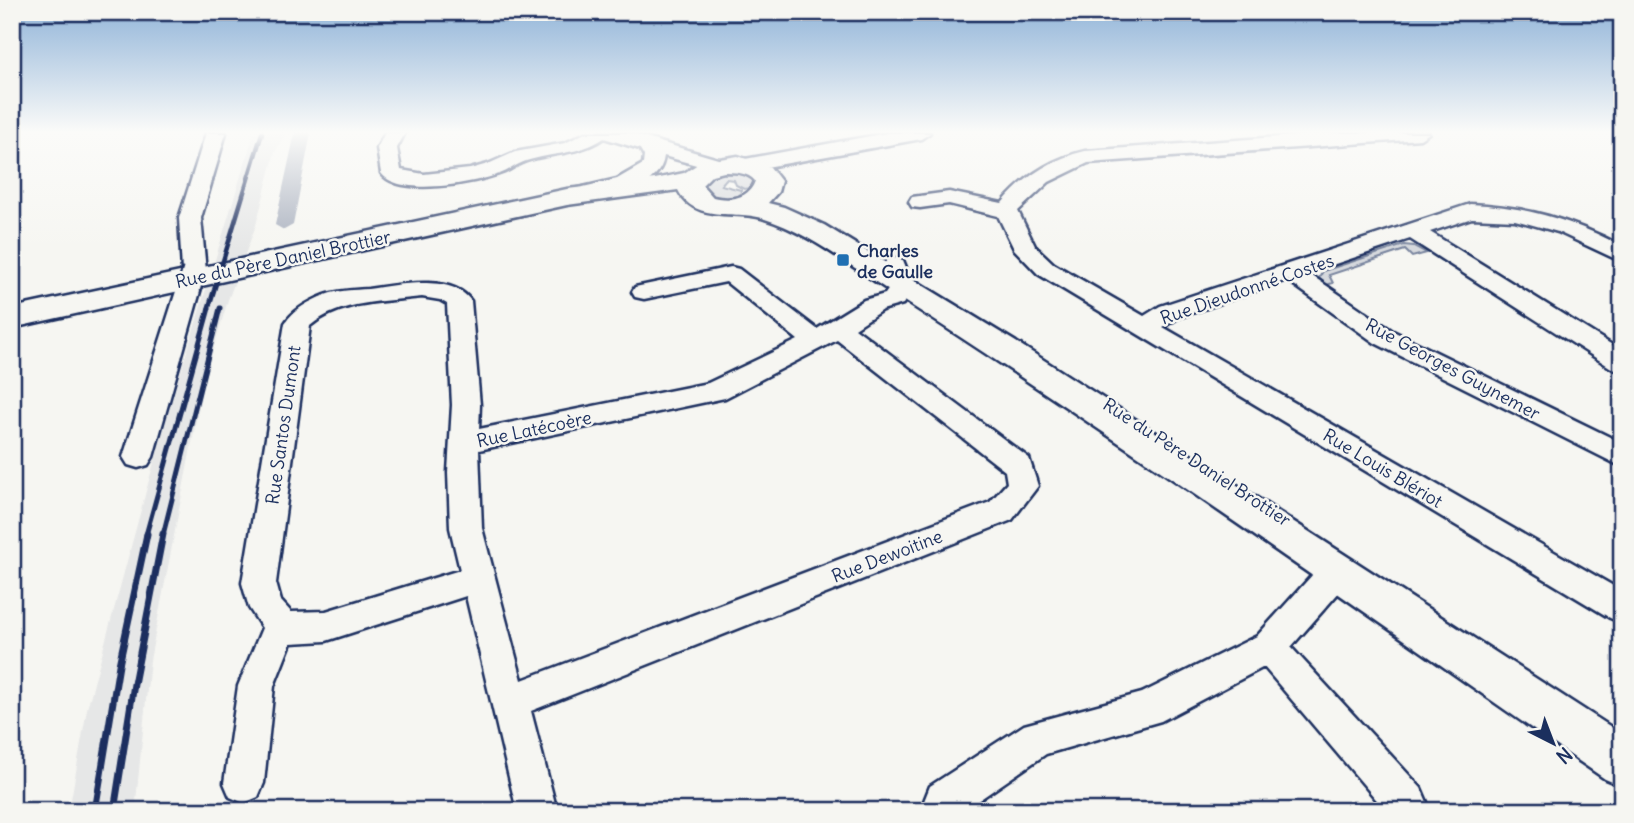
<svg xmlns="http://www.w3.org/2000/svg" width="1634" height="823" viewBox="0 0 1634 823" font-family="Delius,sans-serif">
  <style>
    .built { fill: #e6e7e7 }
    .green { fill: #d6d9dd; stroke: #78849e; stroke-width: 2 }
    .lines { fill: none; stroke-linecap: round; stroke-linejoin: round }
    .canal { fill: #abb2c0; fill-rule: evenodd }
    .minor-casing { stroke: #1b2f5e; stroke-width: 5 }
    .major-casing { stroke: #1b2f5e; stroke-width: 5 }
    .minor { fill: #f6f6f2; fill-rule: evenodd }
    .major { fill: #f6f6f2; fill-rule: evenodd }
    .rail-far2 { stroke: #1b2f5e; stroke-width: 4.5 }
    .rail-far1 { stroke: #1b2f5e; stroke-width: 5 }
    .rail { stroke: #1b2f5e; stroke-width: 7 }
    .minor-bridge-casing { stroke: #1b2f5e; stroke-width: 26; stroke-linecap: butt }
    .minor-bridge { stroke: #f6f6f2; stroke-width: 22 }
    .poi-dot { fill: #1f6fb2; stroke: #f6f6f2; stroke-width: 2.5 }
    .labels { text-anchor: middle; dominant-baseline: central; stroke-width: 5; stroke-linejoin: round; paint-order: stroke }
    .poi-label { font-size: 18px; font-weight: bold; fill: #1b2f5e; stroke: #f6f6f2; text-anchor: start }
    .street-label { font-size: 18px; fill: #1b2f5e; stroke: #f6f6f2 }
  </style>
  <rect width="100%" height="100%" fill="#f6f6f2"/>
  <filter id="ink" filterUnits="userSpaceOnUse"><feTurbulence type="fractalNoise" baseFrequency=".0143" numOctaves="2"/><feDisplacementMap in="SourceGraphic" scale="14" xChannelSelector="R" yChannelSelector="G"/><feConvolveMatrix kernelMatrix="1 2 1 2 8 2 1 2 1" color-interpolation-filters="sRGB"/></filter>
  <g filter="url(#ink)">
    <path class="built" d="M254 133H286L275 152 256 225 228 300 204 380 150 660 135 811H69L87 709 161 436Z"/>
    <path class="green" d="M732 169 756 178 757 187 744 189 736 185 734 180 726 179 721 185 741 190 740 198C724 200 711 200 702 186 706 172 720 172 732 169Z
      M1404 245 1414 246 1427 253 1412 257 1405 250 1329 275 1333 283 1326 285 1319 278 1323 271Z"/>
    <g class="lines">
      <path class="canal" d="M295 133H311L293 225 284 230 275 225Z"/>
      <g class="minor-casing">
        <path id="minor" d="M206 133H226L201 218 206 271 202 276H186L182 271 179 218Z
          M385 133H405L397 148 401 170 424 174 470 169 488 164 515 152 565 143 585 133H629L725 161 728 165 725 169 718 171 664 156C661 188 616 193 591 198L583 197 580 192 583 187 617 179 643 164 644 156 640 149 604 138C579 155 554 152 526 161 517 164 510 170 502 173 476 183 399 198 381 173L377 148Z
          M887 133H930L921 139 745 171 738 169 735 165 738 161 745 159Z
          M1333 133H1429L1420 139 1088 163 1049 182 1018 211 1035 246 1054 264 1144 316 1160 306 1470 204C1526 206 1572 220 1622 246V262L1558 232 1515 220 1472 218 1430 232 1622 351V372L1613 369 1410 239 1308 273 1393 331 1622 443V467L1375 343 1287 280 1178 318 1163 327 1622 591V623L1610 618 1038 274 1014 249 998 216 949 204 920 208 912 207 909 202 912 197 949 192 1002 203C1024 177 1051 159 1085 151Z
          M895 258 903 260 914 287 903 304 882 310 855 328 1029 458 1038 486 1012 520 531 711 557 811H517L466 596 326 641 291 643 274 686 264 783 258 797 244 803 230 797 224 783 238 686 262 628 249 608 242 583 285 323C294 309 310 301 325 295 338 290 354 290 368 289 396 285 452 273 471 301L480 405 479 429 708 383 798 340 726 282 644 299 635 297 632 292 635 287 731 267 739 269 817 329 864 300 885 294 890 287 883 265 887 260ZM422 297 440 300 447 304 452 405 448 472 450 528 460 570 326 611 291 612 281 601 276 583 310 326C341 300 383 302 422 297ZM837 340 1005 471 1007 483 990 502 522 680 482 528 479 450 725 398Z
          M189 281 198 283 201 288 153 457 148 465 138 468 128 465 123 457 177 288 180 283Z
          M1336 558 1348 562 1352 572 1348 582 1291 647 1421 788 1427 802 1426 811H1386L1264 667 1161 721 1046 754 963 811H920L930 786 1024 725 1142 693 1257 636 1324 562Z"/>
      </g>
      <g class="major-casing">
        <path id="major" d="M738 156 770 167 781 181 778 192 768 203 784 207 824 225 1016 342 1622 734V786L1605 779C1370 617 1137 450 897 296 854 269 811 233 762 218 734 210 694 223 678 190L567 205 12 328V308L567 189 655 179 684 173 701 162ZM724 172C734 172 748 172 755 181 749 199 730 201 713 197L702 185 712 175Z"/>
      </g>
      <use href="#minor" class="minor"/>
      <use href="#major" class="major"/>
      <path class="rail-far2" d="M208 310 262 133"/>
      <path class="rail-far1" d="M146 535 209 308
        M163 535 220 308"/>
      <path class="rail" d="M95 811 119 665 147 534
        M114 811 134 684 163 534"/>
      <g class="minor-bridge-casing">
        <path id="minor-bridge" d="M189 288 194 271"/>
      </g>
      <use href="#minor-bridge" class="minor-bridge"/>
    </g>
  </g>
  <linearGradient id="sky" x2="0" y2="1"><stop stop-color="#8fb3d8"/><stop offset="0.53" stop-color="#fbfbf9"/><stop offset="1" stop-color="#fbfbf9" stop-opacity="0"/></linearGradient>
  <rect width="1634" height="249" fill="url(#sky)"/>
  <rect class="poi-dot" x="836" y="253" width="14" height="14" rx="3.5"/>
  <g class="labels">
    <g class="poi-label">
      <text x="857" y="250">Charles<tspan x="857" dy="21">de Gaulle</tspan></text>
    </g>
    <g class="street-label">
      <text transform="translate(283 259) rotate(-12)">Rue du Père Daniel Brottier</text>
      <text transform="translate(1247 289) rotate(-19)">Rue Dieudonné Costes</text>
      <text transform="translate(1453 369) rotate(28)">Rue Georges Guynemer</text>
      <text transform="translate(283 425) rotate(-82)">Rue Santos Dumont</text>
      <text transform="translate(534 429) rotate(-12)">Rue Latécoère</text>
      <text transform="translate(1197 462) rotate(33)">Rue du Père Daniel Brottier</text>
      <text transform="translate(1383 468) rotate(31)">Rue Louis Blériot</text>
      <text transform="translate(887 556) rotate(-21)">Rue Dewoitine</text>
    </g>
  </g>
  <rect width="1634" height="823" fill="none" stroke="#f6f6f2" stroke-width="42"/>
  <rect x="21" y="21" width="1592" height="781" fill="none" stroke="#1b2f5e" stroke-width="2.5" filter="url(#ink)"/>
  <g transform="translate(1553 743) rotate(138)" stroke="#f6f6f2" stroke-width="5" paint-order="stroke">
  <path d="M0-5L12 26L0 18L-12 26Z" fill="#1b2f5e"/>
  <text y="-10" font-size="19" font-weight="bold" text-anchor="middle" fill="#1b2f5e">N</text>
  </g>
</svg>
